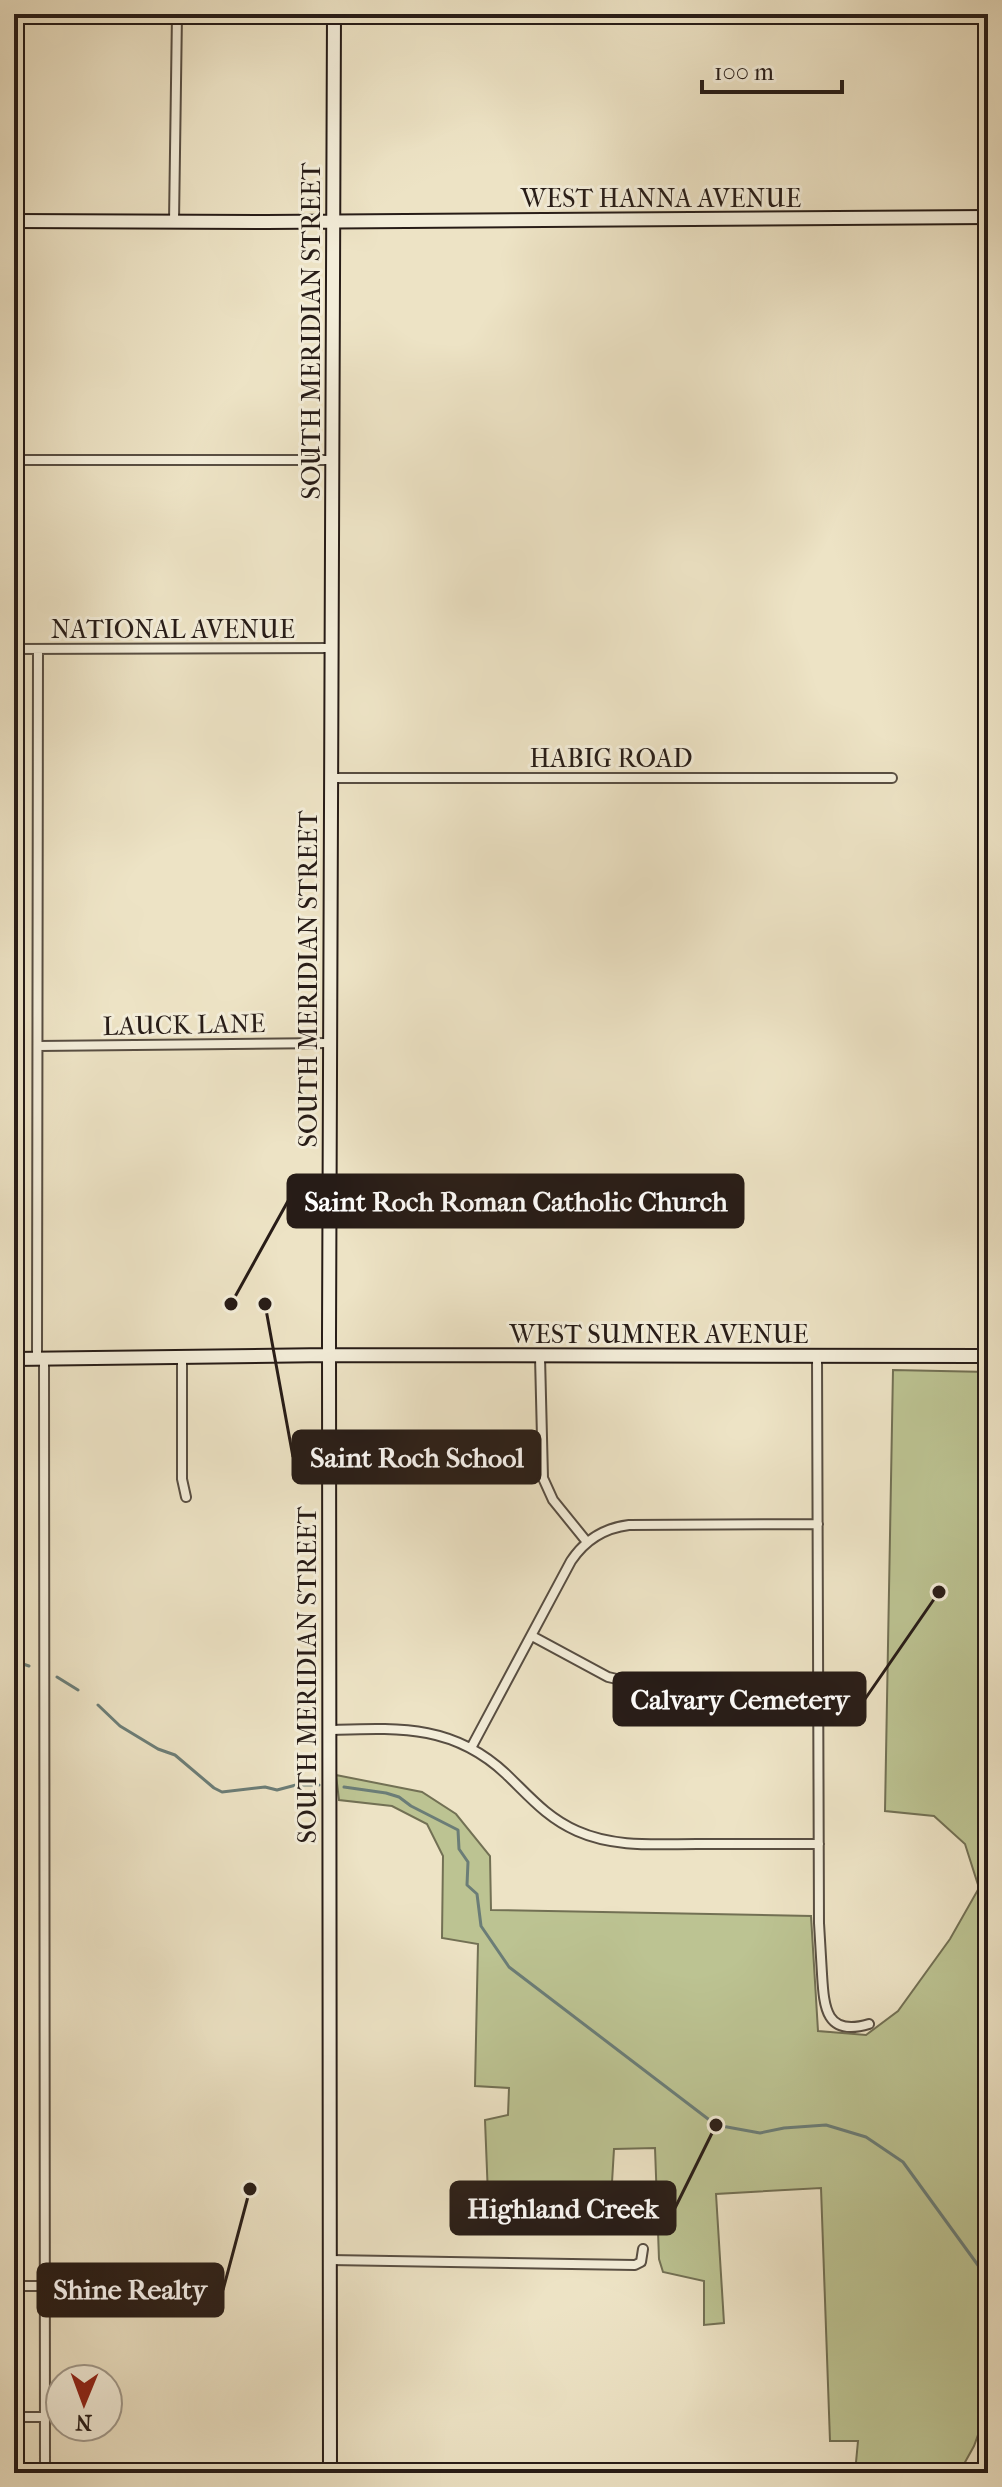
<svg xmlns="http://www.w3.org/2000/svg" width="1002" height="2487" viewBox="0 0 1002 2487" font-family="'IM FELL French Canon',serif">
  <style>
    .green { fill: #bcc392; stroke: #727054; stroke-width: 2 }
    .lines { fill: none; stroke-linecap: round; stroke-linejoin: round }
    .stream { stroke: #6b7d77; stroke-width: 3 }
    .street-casing { stroke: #584e42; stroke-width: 12 }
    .secondary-casing { stroke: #271c17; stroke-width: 16 }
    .street { stroke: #f3edd9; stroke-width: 8 }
    .secondary { stroke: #f3edd9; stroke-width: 12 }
    .labels { text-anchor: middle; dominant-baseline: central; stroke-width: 6; stroke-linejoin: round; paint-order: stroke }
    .street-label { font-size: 26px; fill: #271c17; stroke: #f3edd9 }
    .leader { fill: none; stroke: #271c17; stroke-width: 3 }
    .callout-dot { fill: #271c17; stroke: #f3edd9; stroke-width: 3 }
    .callout { fill: #271c17; stroke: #271c17; stroke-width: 3 }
    .callout-label { font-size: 28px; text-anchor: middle; font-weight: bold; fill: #fff }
  </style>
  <rect width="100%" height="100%" fill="#ede3c5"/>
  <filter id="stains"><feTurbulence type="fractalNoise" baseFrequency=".0025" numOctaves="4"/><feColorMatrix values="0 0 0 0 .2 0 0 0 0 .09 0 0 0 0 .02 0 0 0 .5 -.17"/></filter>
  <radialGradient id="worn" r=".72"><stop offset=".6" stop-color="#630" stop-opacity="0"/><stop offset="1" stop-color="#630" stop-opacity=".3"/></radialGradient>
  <path class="green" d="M893 1370 988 1372V2416L983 2421 974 2446 959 2473H855L858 2441H830L821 2188 716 2194 724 2323 704 2325V2281L663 2272 659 2259 655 2148 614 2149 611 2199 569 2216 545 2214 488 2196 485 2120 508 2115 509 2088 475 2086 478 1944 442 1938 443 1856 427 1824 392 1806 339 1800 336 1775 422 1792 456 1814 490 1856 491 1910 811 1916 818 2031 866 2035 898 2011 950 1939 979 1888 965 1844 934 1816 885 1811Z"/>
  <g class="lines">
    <path class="stream" d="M14 1661 29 1666
      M57 1677 78 1690
      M98 1705 120 1726 158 1749 175 1755 214 1788 222 1792 265 1787 277 1790 296 1785H319
      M344 1787 386 1793 399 1797 411 1806 458 1830 459 1849 468 1862 467 1885 477 1894 481 1926 509 1967 716 2125 760 2133 784 2128 826 2125 866 2137 903 2162 988 2279"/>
    <g class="street-casing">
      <path id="street" d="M174 221 177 14
        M14 460H333
        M14 649 332 648
        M331 778H892
        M38 1046 330 1043
        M817 1356 819 1923C820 1940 821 1957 822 1974 824 2008 826 2037 869 2024
        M540 1357 543 1478 553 1500 587 1542
        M182 1358V1479L186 1497
        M37 1359 38 649
        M44 1359 45 2473
        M532 1636 608 1677 639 1684H819
        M330 1730C398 1728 453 1724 506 1774 529 1796 547 1818 577 1831 615 1848 657 1844 697 1844 738 1844 778 1844 819 1844
        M471 1748 571 1561C585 1540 604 1528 629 1525L818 1524
        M330 2260 635 2265 641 2262 643 2249
        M14 2286H45
        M14 2417H45
        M14 2462H16L17 2286"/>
    </g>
    <g class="secondary-casing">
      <path id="secondary" d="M14 221 266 222 988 217
        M14 1359 329 1355 988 1356
        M330 2473 329 1338 334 14"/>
    </g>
    <use href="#street" class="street"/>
    <use href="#secondary" class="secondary"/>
  </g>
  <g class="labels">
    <g class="street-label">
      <text x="661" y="198">WEST HANNA AVENUE</text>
      <text transform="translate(311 331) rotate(-90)">SOUTH MERIDIAN STREET</text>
      <text x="173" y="629">NATIONAL AVENUE</text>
      <text x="611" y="758">HABIG ROAD</text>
      <text transform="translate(308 979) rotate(-90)">SOUTH MERIDIAN STREET</text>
      <text transform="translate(184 1025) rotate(-1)">LAUCK LANE</text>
      <text x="659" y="1334">WEST SUMNER AVENUE</text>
      <text transform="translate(307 1675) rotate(-90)">SOUTH MERIDIAN STREET</text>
    </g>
  </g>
  <path class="leader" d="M231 1304L288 1201M265 1304L293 1457M939 1592L865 1699M716 2125L675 2208M250 2189L223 2290"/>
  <g class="callout-dot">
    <circle cx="231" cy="1304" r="8"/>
    <circle cx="265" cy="1304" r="8"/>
    <circle cx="939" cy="1592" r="8"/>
    <circle cx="716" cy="2125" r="8"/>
    <circle cx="250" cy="2189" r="8"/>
  </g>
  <g class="callout">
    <rect x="288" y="1175" width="455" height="52" rx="8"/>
    <rect x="293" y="1431" width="247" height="52" rx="8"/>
    <rect x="614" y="1673" width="251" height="52" rx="8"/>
    <rect x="451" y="2182" width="224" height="52" rx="8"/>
    <rect x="38" y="2264" width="185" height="52" rx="8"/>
  </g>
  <g class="callout-label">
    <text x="516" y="1211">Saint Roch Roman Catholic Church</text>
    <text x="417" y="1467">Saint Roch School</text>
    <text x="740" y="1709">Calvary Cemetery</text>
    <text x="563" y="2218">Highland Creek</text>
    <text x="130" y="2299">Shine Realty</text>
  </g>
  <rect width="1002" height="2487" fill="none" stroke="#ede3c5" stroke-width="48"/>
  <rect x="16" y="16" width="970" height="2455" fill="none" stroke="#271c17" stroke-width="4"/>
  <rect x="24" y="24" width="954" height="2439" fill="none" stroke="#271c17" stroke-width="2"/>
  <g transform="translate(84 2403) rotate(181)"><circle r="38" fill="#f3edd9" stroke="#a1998b" stroke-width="2"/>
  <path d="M0-6L14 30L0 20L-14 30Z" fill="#8f2418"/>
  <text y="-12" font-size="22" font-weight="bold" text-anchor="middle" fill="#271c17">N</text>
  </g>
  <path d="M702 80v12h140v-12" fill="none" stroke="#271c17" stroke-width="4"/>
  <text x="714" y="80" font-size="24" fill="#271c17" stroke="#f3edd9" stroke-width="6" paint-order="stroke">100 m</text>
  <rect width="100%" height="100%" filter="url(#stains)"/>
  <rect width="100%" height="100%" fill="url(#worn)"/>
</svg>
